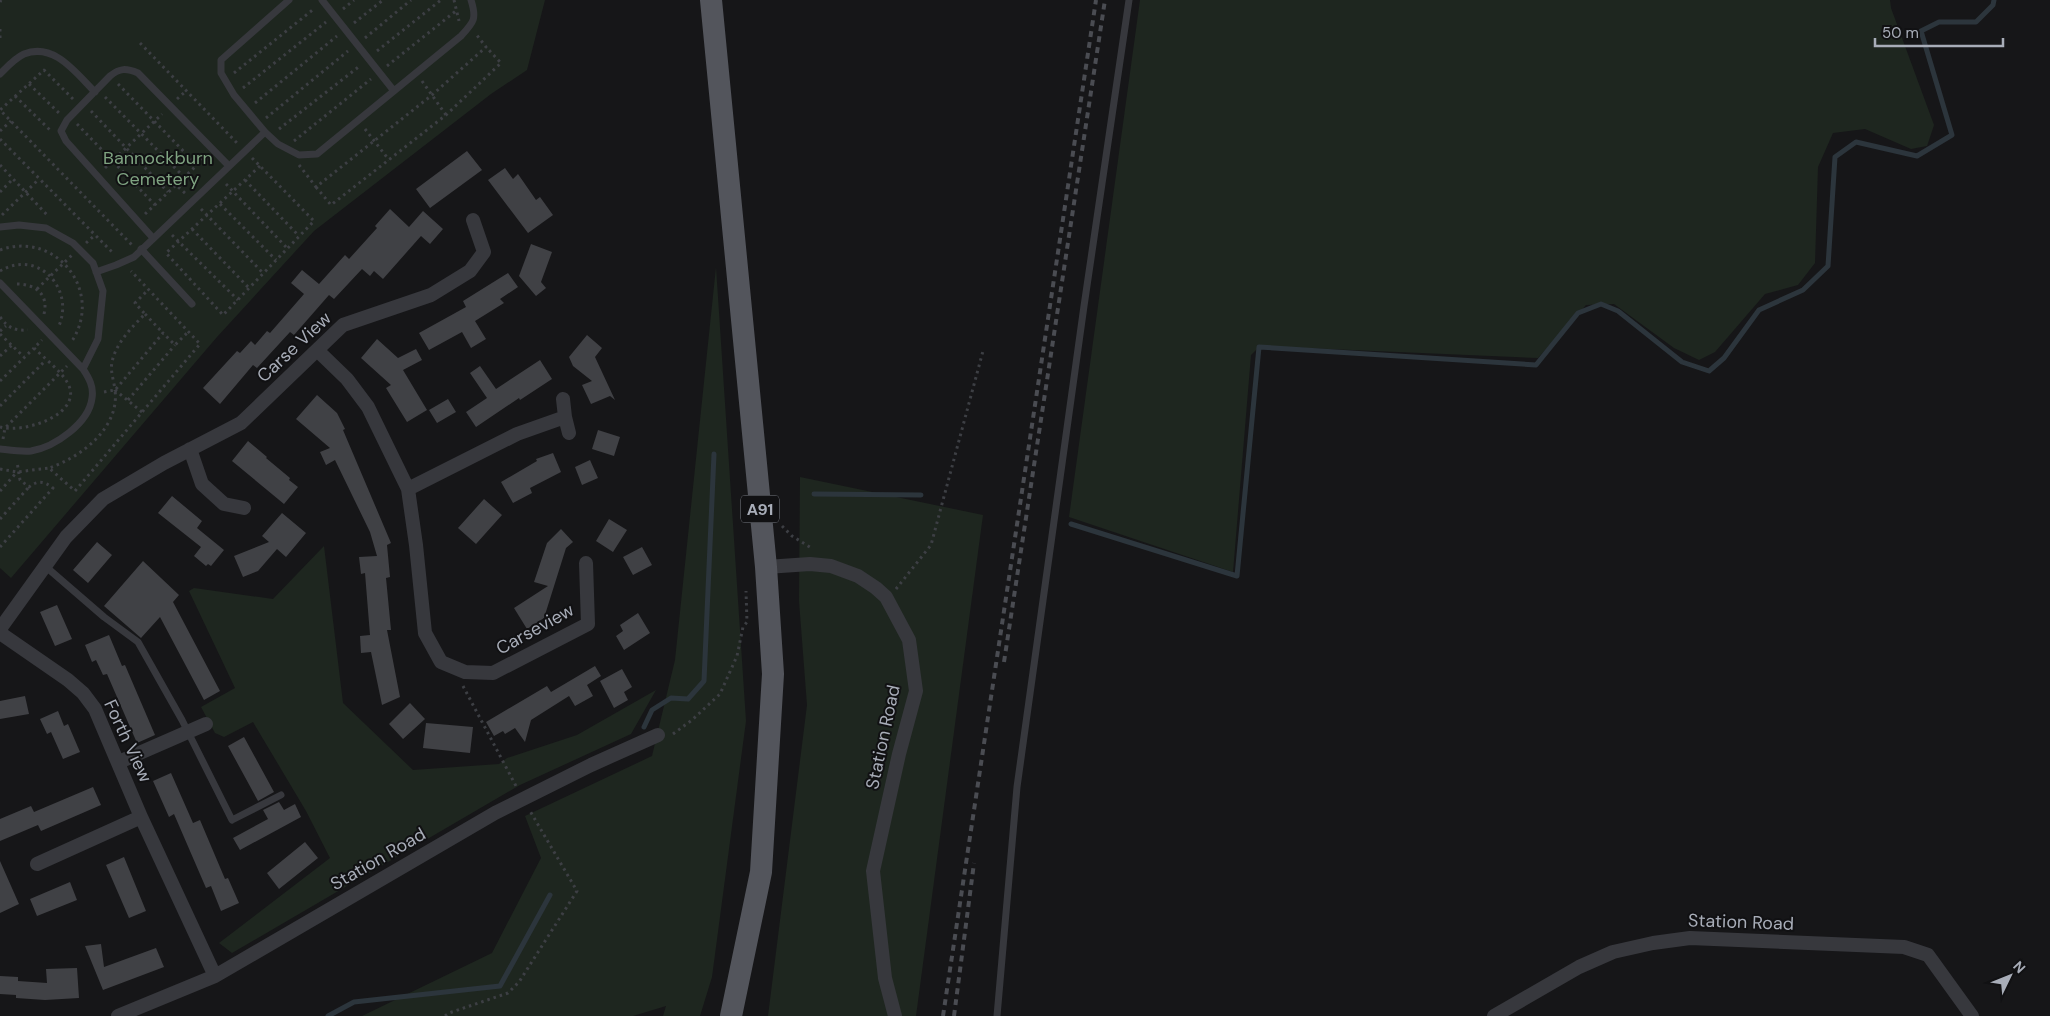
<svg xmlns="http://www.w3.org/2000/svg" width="2050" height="1016" viewBox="0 0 2050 1016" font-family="'DM Sans',sans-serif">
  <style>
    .green { fill: #1e261f }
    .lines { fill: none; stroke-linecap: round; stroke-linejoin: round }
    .stream { stroke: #2c353c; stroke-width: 5 }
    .building { fill: #404145 }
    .path { stroke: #3d3f44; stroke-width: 3; stroke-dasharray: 2.5 4; stroke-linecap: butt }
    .service { stroke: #37383d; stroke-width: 7 }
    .minor { stroke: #37383d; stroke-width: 14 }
    .primary { stroke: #53555c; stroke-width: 22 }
    .rail { stroke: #4a4c52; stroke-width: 4; stroke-dasharray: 6 5; stroke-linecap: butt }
    .labels { text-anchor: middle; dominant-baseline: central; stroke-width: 4; stroke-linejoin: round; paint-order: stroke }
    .shield { fill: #111113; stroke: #7b7e86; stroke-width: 1 }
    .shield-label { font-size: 16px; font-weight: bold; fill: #a8adb8 }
    .park-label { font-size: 18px; fill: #7fa381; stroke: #111113 }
    .street-label { font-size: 18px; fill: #a8adb8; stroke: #111113 }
  </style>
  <rect width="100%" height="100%" fill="#161618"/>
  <path class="green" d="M0 0H545L527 70 491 94 314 231 217 337 11 578 0 568Z
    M1140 0H1890L1891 8 1934 125 1927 146 1911 149 1865 129 1833 133 1818 167 1815 263 1798 285 1765 294 1715 352 1699 360 1674 348 1614 304 1586 305 1538 358 1260 346 1251 355 1233 572 1069 517Z
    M716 267 746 721 712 977 700 1016H663L666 1006 633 1016H362L492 953 541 858 525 816 652 756 675 660Z
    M800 477 983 515 916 1016H768L807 705 799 601Z
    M324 546 343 703 413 770 499 764 507 758 577 735 656 690 631 734 520 785 232 953 219 943 330 858 306 811 253 722 224 737 215 733 201 707 235 688 189 591 194 588 273 599Z"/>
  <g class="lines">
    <path class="stream" d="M814 494 921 495
      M1071 524 1237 576 1259 347 1536 365 1578 313 1601 304 1618 311 1682 362 1709 371 1724 358 1759 310 1803 290 1828 266 1835 157 1856 142 1917 156 1952 135 1921 31 1939 22H1976L1993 5 1994 0
      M644 727 652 710 671 698 688 699 704 681 714 454
      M328 1016 354 1002 500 986 550 895"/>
  </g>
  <path class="building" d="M467 151 482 170 430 208 416 189Z
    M505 168 513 179 518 174 536 200 540 197 553 215 528 233 488 180Z
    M390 209 409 227 423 211 443 229 430 244 421 236 383 279 374 271 370 276 362 269 334 299 329 295 294 335 290 332 257 368 253 365 220 404 203 388 237 351 240 353 251 341 255 345 267 331 270 333 304 294 291 283 302 270 319 284 345 255 349 259 377 228 375 226Z
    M531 244 552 252 541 282 546 288 536 296 519 276Z
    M508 273 518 287 500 299 504 303 475 321 486 339 471 348 462 332 429 350 419 333 466 307 463 301Z
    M587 335 602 348 595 357 615 400 610 396 591 404 582 385 592 381 573 366 569 357Z
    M377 339 398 358 416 349 422 360 403 370 427 410 407 422 386 388 391 385 361 358Z
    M540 360 552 379 520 400 519 398 476 427 466 412 487 398 470 373 480 366 496 389Z
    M317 395 337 413 345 429 343 430 391 543 387 545 390 577 386 578 391 630H387L400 697 382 705 371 652 361 653 360 636 370 635 365 573 361 574 359 557 377 556 370 532 335 460 326 465 320 452 330 448 296 419Z
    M448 399 456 412 437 423 429 410Z
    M598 430 620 437 614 456 592 449Z
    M248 441 267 457 266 458 290 478 289 480 298 487 284 504 232 461Z
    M553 453 561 472 530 488 532 493 513 503 501 482 537 461 536 459Z
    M590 460 598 478 582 485 575 467Z
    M172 496 202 521 197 528 224 550 211 566 208 564 206 566 194 556 201 547 158 513Z
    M484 499 502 515 476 544 458 528Z
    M282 513 306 533 286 557 277 549 258 571 243 577 234 556 269 542 262 536Z
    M609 519 627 530 613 552 596 541Z
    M561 529 573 542 566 548 544 618 527 629 514 608 548 586 534 582 547 543Z
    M97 542 112 555 88 583 73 570Z
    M642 547 652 565 633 575 623 557Z
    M143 561 179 595 173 602 220 691 204 700 160 617 141 638 104 606Z
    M57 605 72 639 55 646 40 612Z
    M638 613 650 633 624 650 616 636 623 631 620 625Z
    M109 635 122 666 125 665 155 735 137 743 107 674 103 675 96 660 92 662 85 645Z
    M595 666 601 676 587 685 593 696 575 706 569 696 531 720 525 742 515 728 505 734 503 731 494 736 486 722 547 686 551 692Z
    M622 669 632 687 624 692 628 700 614 708 600 681Z
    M25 696 29 714 0 719V701Z
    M410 703 425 719 403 739 389 724Z
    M58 711 64 726 68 724 80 752 63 759 51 732 47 734 40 719Z
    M426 723 473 727 470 753 423 748Z
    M244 737 274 792 258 801 228 746Z
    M171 773 193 823 200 820 225 879 228 878 239 903 221 911 211 886 206 888 174 814 169 817 153 781Z
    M93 787 101 805 41 831 38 825 0 841V819L31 806 34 812Z
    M279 802 284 810 295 804 301 817 240 850 233 838 268 819 263 810Z
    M305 842 318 858 279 889 267 873Z
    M124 857 146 911 129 918 106 865Z
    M0 861 19 904 0 913Z
    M70 882 77 900 37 916 30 899Z
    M101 944 104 967 156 948 164 967 103 990 85 946Z
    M77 968 79 998 45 1000 16 998V995L0 994V976L18 977V981L47 983 46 969Z"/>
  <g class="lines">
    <path class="path" d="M454 0 459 21
      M0 2 1 0
      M343 9 354 0
      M354 23 383 0
      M0 29V41
      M365 38 411 0
      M140 43 237 143
      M377 51 441 0
      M387 66 457 10
      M234 73 315 8
      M422 81 446 115
      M29 84 59 113
      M118 84 197 165 176 185
      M243 88 326 22
      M15 96 51 131
      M105 97 184 177
      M73 99 44 70 0 110 132 245
      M177 99 186 91
      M255 103 337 36
      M91 111 168 192
      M266 118 348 51
      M77 124 155 205
      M279 129 361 65
      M365 129 389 160
      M0 131 11 121
      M0 139 114 254
      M294 141 371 79
      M252 158 260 166 314 221 223 315 166 253 260 166
      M0 165 49 217
      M197 165 205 157
      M299 165 316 187 432 95 486 47 476 34
      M105 168 162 114
      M245 180 299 236
      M226 184 287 248
      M316 187 331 205 446 115 501 63 486 47
      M0 192 13 179
      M220 204 276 260
      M201 209 263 273
      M145 214 176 185 186 194
      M2 215 39 179
      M192 229 249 288
      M172 235 238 300
      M86 243 95 235
      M0 250C56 230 104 291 72 341
      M0 271C39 248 76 290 58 328
      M17 284C35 284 49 294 44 314
      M37 289 72 255
      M145 314 163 333
      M0 317C8 328 15 331 28 330
      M0 331 6 326
      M0 334 24 357
      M0 356 12 345
      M0 381 34 348
      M116 389 163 333 175 345 188 332
      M104 392 115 390C120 428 81 457 49 468L75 491 200 344 131 271
      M128 400 175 345
      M0 406 46 360
      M142 412 115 390C114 381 110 371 112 362 116 343 132 327 145 314L135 303 148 290
      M0 427C25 434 86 413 67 382 60 370 43 357 34 348L42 340
      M3 439 5 428 67 366
      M0 469 17 472 49 468
      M0 491 17 472
      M0 519 29 487
      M782 526 792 536 813 549
      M0 547 53 488C44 481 38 480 29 487L20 480 17 462
      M896 589 931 545 983 351
      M463 686 516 786
      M673 734 692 720 720 694 737 656 743 627 747 622 746 591
      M445 1016 449 1013 508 993 519 982 577 891 530 811"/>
    <path class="service" d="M289 0 221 60V73L234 95 265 132 278 144 299 155 317 154 461 36C474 22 477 19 471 0
      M322 0 394 91
      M0 74C7 67 15 58 24 54 54 42 76 73 95 92
      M0 227 19 225 46 228 73 243 93 263 103 291 98 339 83 369
      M153 238 66 141 61 131 67 120 110 76C120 68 126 68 138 73L229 166
      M141 249 192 304
      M96 272 116 265 134 257 265 132
      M0 283 83 369C89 378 94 387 92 398 89 423 55 447 31 451 22 452 9 450 0 449
      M45 566 104 617 138 642 182 720 232 820 281 795
      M997 1016 1017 787 1084 306 1129 0"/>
    <path class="minor" d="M317 350 347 379 368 407 408 489 416 545 425 633 441 662 465 672 493 673 588 624 586 563
      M565 417 569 433
      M190 449 202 484 224 504 244 508
      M408 489 517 434 565 417 563 399
      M766 567 810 564 831 566 858 576 876 588 886 597 909 640 916 691 899 754 873 871 885 978 895 1016
      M0 629 66 537 103 499 164 463 241 423 343 325 431 295 470 271 484 252 473 220
      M0 633 68 680 83 693 95 709 141 817 215 976
      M119 762 206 724
      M37 864 141 817
      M118 1016 215 976 495 813 591 765 658 735
      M1494 1016 1579 967 1613 952 1653 943 1690 938 1904 947 1928 955 1972 1016"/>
    <path class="primary" d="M711 0 766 567 773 674 761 872 731 1016"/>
    <path class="rail" d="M1004 662 1105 0
      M943 1016 1096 0
      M954 1016 974 863"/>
  </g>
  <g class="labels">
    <rect class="shield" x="741" y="495.5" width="38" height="27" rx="4"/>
    <g class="shield-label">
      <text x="760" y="509">A91</text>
    </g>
    <g class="park-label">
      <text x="158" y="158">Bannockburn<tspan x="158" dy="21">Cemetery</tspan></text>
    </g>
    <g class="street-label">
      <text transform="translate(294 347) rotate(-43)">Carse View</text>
      <text transform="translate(535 629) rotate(-29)">Carseview</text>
      <text transform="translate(883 737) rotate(-78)">Station Road</text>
      <text transform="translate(128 741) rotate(65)">Forth View</text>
      <text transform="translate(378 859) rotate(-30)">Station Road</text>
      <text transform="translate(1741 922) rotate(2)">Station Road</text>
    </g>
  </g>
  <g transform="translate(2010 976) rotate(47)" stroke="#111113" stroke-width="4" paint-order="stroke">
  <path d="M0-4L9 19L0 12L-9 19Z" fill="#a8adb8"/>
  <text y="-8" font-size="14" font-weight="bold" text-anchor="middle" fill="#a8adb8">N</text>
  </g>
  <path d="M1875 38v8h128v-8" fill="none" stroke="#a8adb8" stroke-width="2.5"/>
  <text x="1882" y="38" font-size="15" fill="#a8adb8" stroke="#111113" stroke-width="4" paint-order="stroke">50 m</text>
</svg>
